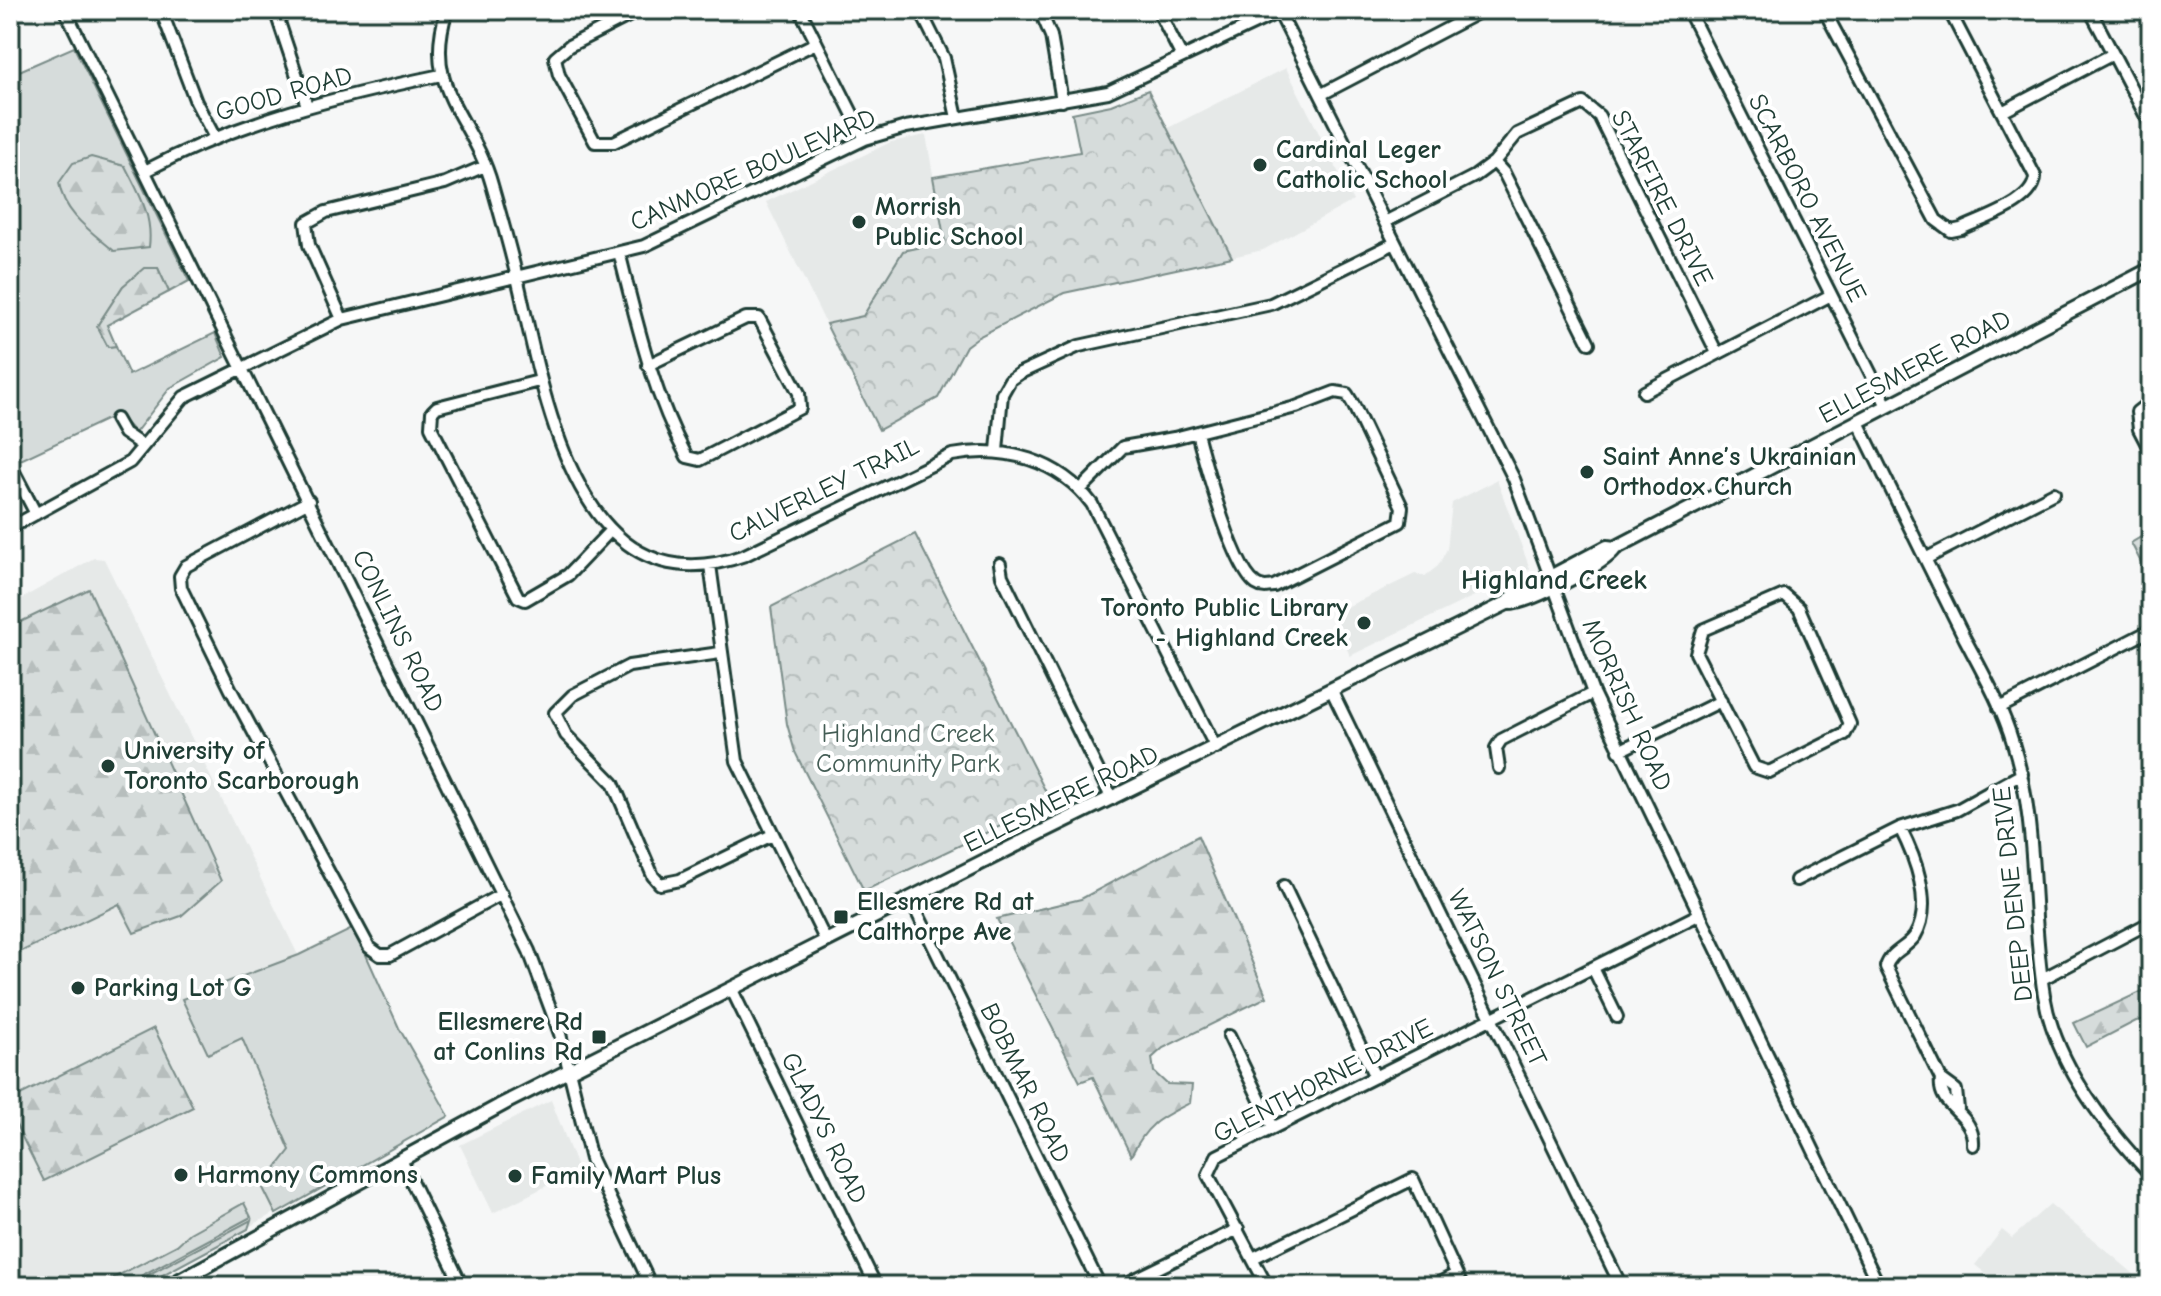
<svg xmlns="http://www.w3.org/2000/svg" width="2161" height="1296" viewBox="0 0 2161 1296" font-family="'Comic Neue',sans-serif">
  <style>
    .built { fill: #e6e9e8 }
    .grass { fill: #d6dcdb; stroke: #7a8c88; stroke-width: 2 }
    .forest { fill: url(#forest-firs); stroke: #7a8c88; stroke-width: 2 }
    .park { fill: url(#park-crowns); stroke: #7a8c88; stroke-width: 2 }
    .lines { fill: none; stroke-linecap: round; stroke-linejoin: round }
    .minor-casing { stroke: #1f3d34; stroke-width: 16 }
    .major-casing { stroke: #1f3d34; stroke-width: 18 }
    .minor { stroke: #fff; stroke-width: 10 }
    .major { stroke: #fff; stroke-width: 12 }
    .poi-dot { fill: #1f3d34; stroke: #fff; stroke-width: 3 }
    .labels { text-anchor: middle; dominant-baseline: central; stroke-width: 8; stroke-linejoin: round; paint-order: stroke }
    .street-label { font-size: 26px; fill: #1f3d34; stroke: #fff }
    .poi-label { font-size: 26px; font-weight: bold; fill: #1f3d34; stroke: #fff; text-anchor: start }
    .park-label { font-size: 26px; fill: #445d55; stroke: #fff }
    .neighbourhood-label { font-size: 28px; font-weight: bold; fill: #1f3d34; stroke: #fff }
  </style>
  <defs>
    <pattern id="forest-firs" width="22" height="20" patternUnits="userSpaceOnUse" patternTransform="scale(2)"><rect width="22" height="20" fill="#d6dcdb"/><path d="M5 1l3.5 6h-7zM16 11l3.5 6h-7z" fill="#b7bebd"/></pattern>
    <pattern id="park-crowns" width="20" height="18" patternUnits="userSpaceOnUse" patternTransform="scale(2)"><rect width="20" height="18" fill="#d6dcdb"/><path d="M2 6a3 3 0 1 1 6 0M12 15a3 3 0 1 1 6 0" fill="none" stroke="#b7bebd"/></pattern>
  </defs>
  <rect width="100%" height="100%" fill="#f6f7f7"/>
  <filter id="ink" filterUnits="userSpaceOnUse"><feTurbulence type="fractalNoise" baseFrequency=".0125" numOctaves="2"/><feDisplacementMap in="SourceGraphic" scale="16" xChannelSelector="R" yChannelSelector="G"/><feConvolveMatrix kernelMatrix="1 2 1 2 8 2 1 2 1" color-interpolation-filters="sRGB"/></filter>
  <g filter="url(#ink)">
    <path class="built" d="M1286 68 1353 201 1263 250 1232 257 1166 129Z
      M926 135 945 242 903 251 863 317 826 324 766 202 891 142Z
      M1497 480 1530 569 1350 656 1332 614 1415 574 1425 576 1438 566 1447 549 1452 503Z
      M94 558 104 559 298 955 354 928 399 1028 449 1116 142 1286H10V605Z
      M551 1100 578 1170 493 1213 460 1145Z
      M2050 1204 2114 1257 2148 1286H2001L1975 1265 2002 1230 2012 1238Z"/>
    <path class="grass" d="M74 47 189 281 169 292 158 268 123 286 97 326 108 347 116 346 129 375 215 333 225 357 170 388 135 433 118 414 10 465V75Z
      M354 928 399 1028 449 1116 276 1214 262 1186 290 1150 242 1038 208 1054 182 999 299 955Z
      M244 1203 251 1217 122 1286H98L177 1245 190 1233Z
      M251 1220 248 1229 142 1286H127Z"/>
    <path class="forest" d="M91 157 125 166C139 194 153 215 149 247L114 251C92 232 64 214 59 183L73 163Z
      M144 268H158L169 292 107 325 116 346 108 347 97 326 123 286Z
      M89 589 221 881 181 916 134 933 119 904 10 957V627Z
      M1198 836 1267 997 1163 1048 1152 1058 1154 1072 1167 1084 1192 1085 1190 1103C1158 1119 1147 1124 1131 1156L1093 1077 1080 1082 997 919 1081 899Z
      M2151 987V1018L2136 1021 2086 1047 2074 1023Z
      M154 1028 193 1107 44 1181 10 1113V1100Z"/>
    <path class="park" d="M1148 90 1232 257 1064 293 978 337 966 346 938 398 879 430 826 324 863 316 903 251 945 242 933 177 1080 152 1072 113 1111 105Z
      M2151 531V582L2131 543Z
      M915 534 1051 802 864 891 795 752 787 724 771 607Z"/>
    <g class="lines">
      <g class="minor-casing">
        <path id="minor" d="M65 10 529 951 560 1034 591 1159 651 1286
          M161 10 196 102 214 136
          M275 10 307 106
          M447 10C421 90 473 116 492 185 502 220 512 255 520 290 545 402 581 614 745 555L952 455C1005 445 1059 460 1092 504L1216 748
          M640 10 569 46 555 58 559 75 595 142H614L816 43
          M800 10 865 139
          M920 10 944 58 957 118
          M1040 10 1051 36 1062 101
          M1158 10 1182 57
          M1278 10 1514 479 1593 693 1879 1286
          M1688 10 1887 406
          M1824 10 1936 220 1951 231 1961 229C1983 218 2035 203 2035 176L1949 10
          M2090 10 2151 126
          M1322 94 1483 10
          M2004 111 2113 54
          M1494 162 1504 173 1589 343
          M145 171C241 120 336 97 441 75
          M1385 222 1475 176 1494 162 1517 134 1583 103 1599 116 1717 353
          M619 252C637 323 652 392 687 457L700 460 800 408 799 393 759 318H746L648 365
          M342 319 309 245 306 223 326 212 445 183 485 166
          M539 381 437 407 432 412 431 427 518 597 525 600 568 575 610 531
          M1644 392 1831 295
          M2151 401 2137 412 2139 429 2151 452
          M116 419 124 433 143 446
          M1858 422C1893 494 1929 567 1965 639 1983 673 2002 706 2013 743 2039 827 2030 910 2044 995 2055 1062 2105 1127 2151 1175
          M997 451 1002 394 1010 380 1020 373 1079 346 1271 304 1395 243
          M14 472 36 514
          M1080 490 1123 447 1174 438 1296 407 1335 392 1347 394 1353 404 1402 507 1400 522 1274 586C1267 587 1262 588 1256 584 1233 568 1205 463 1197 433
          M309 501 186 566 180 576 181 588 231 690 369 947 380 955H390L502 894
          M10 528 130 462 184 397 342 319 644 246 865 139 906 127 1108 92 1279 12
          M1927 558 2054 493
          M1000 564 1002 576 1112 799
          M710 565 737 761 826 941
          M1784 595 1799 608 1850 724 1845 734 1769 772 1754 767 1696 653 1703 630Z
          M720 653 629 666 573 695 555 713 566 735 613 783 653 876 660 884 680 880 772 835
          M1332 691 1621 1286
          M1999 708 2151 630
          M1619 751 1721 701
          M1499 768 1496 748 1501 740 1593 693
          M1900 828C1915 857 1934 905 1915 936 1906 949 1891 951 1886 967L1941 1079C1937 1109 1975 1112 1973 1145
          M1796 880 1900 828 1957 810 2022 774
          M1284 886 1375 1077
          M910 898 1100 1286
          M1593 968 1617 1017
          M2042 979 2151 922
          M732 990 876 1286
          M1229 1036 1273 1127
          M1941 1079 1956 1090 1958 1109
          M401 1160 462 1286
          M1253 1258 1413 1179 1462 1286
          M1121 1286 1238 1229
          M1267 1286 1208 1175 1217 1156 1700 914
          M1434 1286 1456 1274"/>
      </g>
      <g class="major-casing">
        <path id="major" d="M1507 603C1525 605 1605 564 1615 548L2151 269
          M499 1106 1042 832 1507 603 1514 596 1607 547 1615 548
          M169 1286 505 1103"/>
      </g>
      <use href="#minor" class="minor"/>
      <use href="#major" class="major"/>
    </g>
  </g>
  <g class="poi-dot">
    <circle cx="1260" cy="165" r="8"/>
    <circle cx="859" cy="222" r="8"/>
    <circle cx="1587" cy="472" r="8"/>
    <circle cx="1364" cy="623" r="8"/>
    <circle cx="108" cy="766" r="8"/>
    <rect x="833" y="909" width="16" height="16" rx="4"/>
    <circle cx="78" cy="988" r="8"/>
    <rect x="591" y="1029" width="16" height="16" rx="4"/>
    <circle cx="181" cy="1175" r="8"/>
    <circle cx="515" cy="1176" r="8"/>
  </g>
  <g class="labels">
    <g class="street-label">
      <text transform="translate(284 94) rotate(-16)">GOOD ROAD</text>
      <text transform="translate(753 170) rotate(-24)">CANMORE BOULEVARD</text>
      <text transform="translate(1662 198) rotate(63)">STARFIRE DRIVE</text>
      <text transform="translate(1807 198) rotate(63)">SCARBORO AVENUE</text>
      <text transform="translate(1915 367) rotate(-28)">ELLESMERE ROAD</text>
      <text transform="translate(824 490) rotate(-26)">CALVERLEY TRAIL</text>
      <text transform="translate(398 631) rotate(64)">CONLINS ROAD</text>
      <text transform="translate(1627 705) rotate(66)">MORRISH ROAD</text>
      <text transform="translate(1061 799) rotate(-26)">ELLESMERE ROAD</text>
      <text transform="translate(2013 894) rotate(-96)">DEEP DENE DRIVE</text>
      <text transform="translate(1497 978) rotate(64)">WATSON STREET</text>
      <text transform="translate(1323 1081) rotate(-27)">GLENTHORNE DRIVE</text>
      <text transform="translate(1025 1083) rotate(64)">BOBMAR ROAD</text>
      <text transform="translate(824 1128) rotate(64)">GLADYS ROAD</text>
    </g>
    <g class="poi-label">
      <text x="1276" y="150">Cardinal Leger<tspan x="1276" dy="30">Catholic School</tspan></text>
      <text x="875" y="207">Morrish<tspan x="875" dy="30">Public School</tspan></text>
      <text x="1603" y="457">Saint Anne’s Ukrainian<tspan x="1603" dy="30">Orthodox Church</tspan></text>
      <text x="1348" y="608" text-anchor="end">Toronto Public Library<tspan x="1348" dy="30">- Highland Creek</tspan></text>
      <text x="124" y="751">University of<tspan x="124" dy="30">Toronto Scarborough</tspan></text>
      <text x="857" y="902">Ellesmere Rd at<tspan x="857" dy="30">Calthorpe Ave</tspan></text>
      <text x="94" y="988">Parking Lot G</text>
      <text x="583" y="1022" text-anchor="end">Ellesmere Rd<tspan x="583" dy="30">at Conlins Rd</tspan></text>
      <text x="197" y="1175">Harmony Commons</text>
      <text x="531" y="1176">Family Mart Plus</text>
    </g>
    <g class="park-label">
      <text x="908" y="734">Highland Creek<tspan x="908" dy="30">Community Park</tspan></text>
    </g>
    <g class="neighbourhood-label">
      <text x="1554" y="580">Highland Creek</text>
    </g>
  </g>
  <rect width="2161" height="1296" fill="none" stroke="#fff" stroke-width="40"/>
  <rect x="20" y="20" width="2121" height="1256" fill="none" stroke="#1f3d34" stroke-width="3" filter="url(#ink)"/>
</svg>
